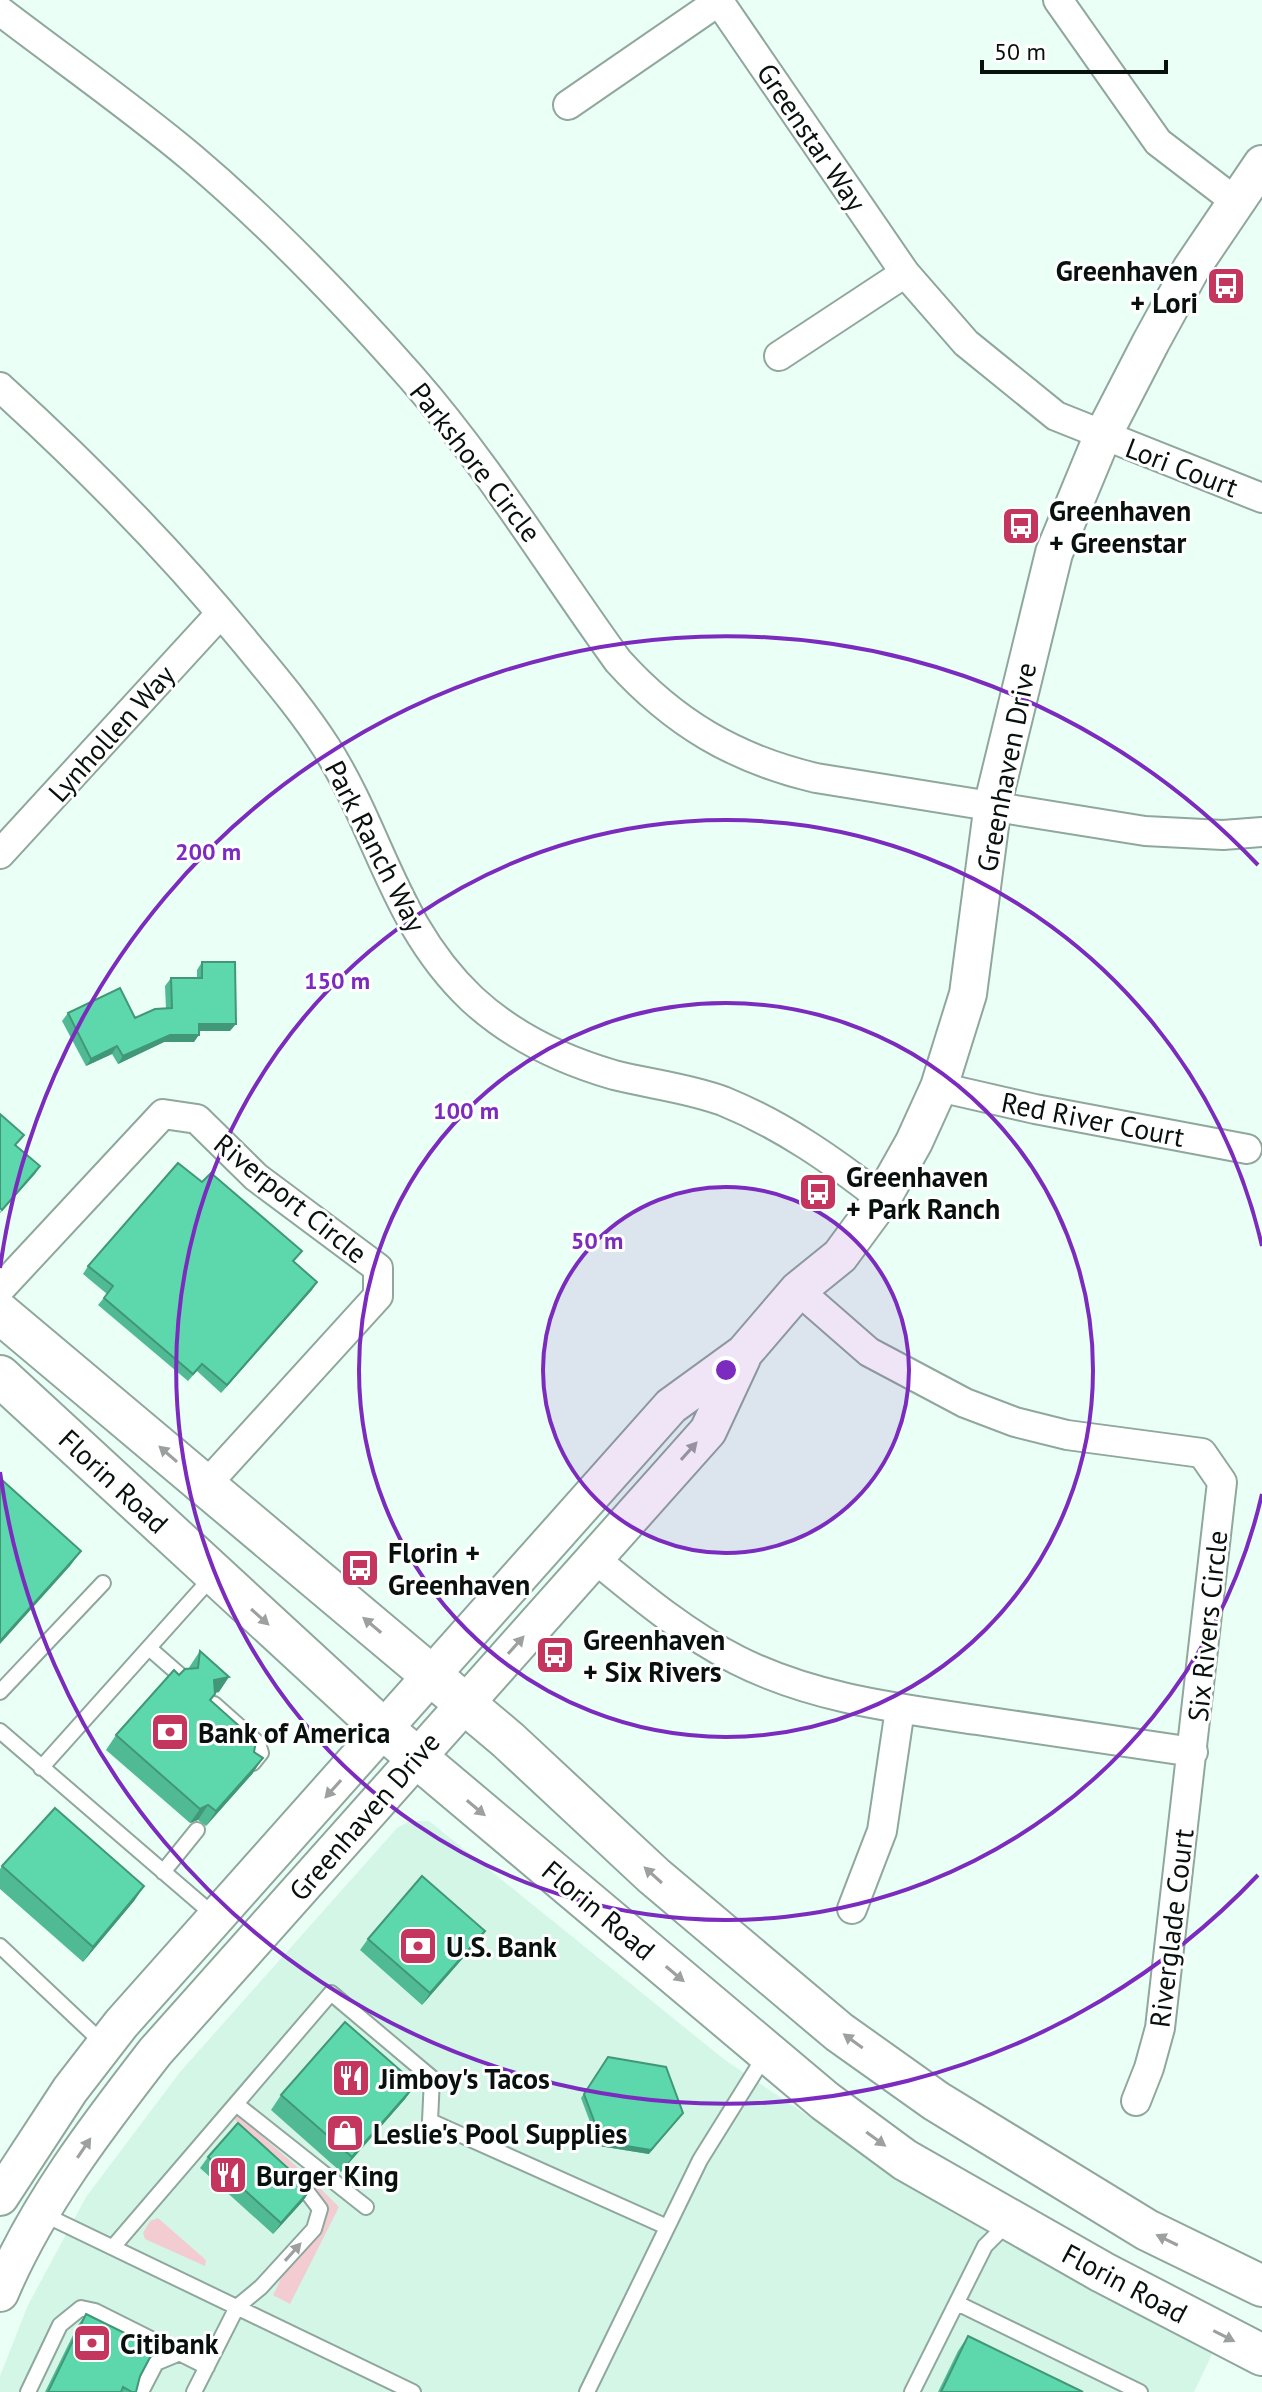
<svg xmlns="http://www.w3.org/2000/svg" width="1262" height="2392" viewBox="0 0 1262 2392" font-family="'PT Sans',sans-serif">
  <style>
    .built { fill: #d3f6e7 }
    .green { fill: #f3ccd1 }
    .lines { fill: none; stroke-linecap: round; stroke-linejoin: round }
    .service-casing { stroke: #8fa79c; stroke-width: 18 }
    .minor-casing { stroke: #8fa79c; stroke-width: 32 }
    .tertiary-casing { stroke: #8fa79c; stroke-width: 40 }
    .secondary-casing { stroke: #8fa79c; stroke-width: 44 }
    .service { stroke: #fff; stroke-width: 14 }
    .minor { stroke: #fff; stroke-width: 28 }
    .tertiary { stroke: #fff; stroke-width: 36 }
    .secondary { stroke: #fff; stroke-width: 40 }
    .wall { fill: #50ba94 }
    .shaded-wall { fill: #419778 }
    .building { fill: #5dd8ac; stroke: #419778; stroke-width: 2 }
    .oneway { fill: #9ca09e }
    .ring { fill: none; stroke: #7b2cbf; stroke-width: 4 }
    .labels { text-anchor: middle; dominant-baseline: central; stroke-width: 6; stroke-linejoin: round; paint-order: stroke }
    .street-label { font-size: 28px; fill: #08110d; stroke: #fff }
    .poi-label { font-size: 28px; font-weight: bold; fill: #08110d; stroke: #fff; text-anchor: start }
    .centre { fill: #7b2cbf; stroke: #fff; stroke-width: 4 }
    .ring-label { font-size: 24px; text-anchor: middle; font-weight: bold; fill: #7b2cbf; stroke: #fff; stroke-width: 6; stroke-linejoin: round; paint-order: stroke }
  </style>
  <rect width="100%" height="100%" fill="#eafff5"/>
  <path class="built" d="M410 1821H429L725 2060 951 2212 1212 2354 1194 2392H0V2376L28 2305 86 2197 180 2072 397 1828Z"/>
  <path class="green" d="M237 2114 312 2180 309 2185 234 2119Z
    M316 2184 339 2207 290 2304 273 2295C277 2288 280 2279 285 2272 301 2247 349 2219 313 2189Z
    M158 2218 206 2260 205 2266 145 2239 143 2233 150 2221Z"/>
  <g class="lines">
    <g class="service-casing">
      <path id="service" d="M149 1648 181 1676
        M0 1692 103 1583
        M214 1704 258 1743 261 1753 253 1763
        M0 1731 216 1917
        M41 1768 213 1576
        M163 1872 197 1830
        M0 1946 105 2045
        M236 2104 366 2207
        M41 2213 413 2392
        M113 2247 331 1993 432 2078 430 2121 667 2227
        M957 2303 1140 2392
        M28 2392 60 2325 81 2308 95 2311 207 2367
        M141 2392 156 2363 180 2353
        M194 2392 237 2307 261 2287 314 2229 320 2209 298 2180
        M587 2392 700 2160 766 2054
        M912 2392 985 2246 1008 2223"/>
    </g>
    <g class="minor-casing">
      <path id="minor" d="M718 0 905 273 966 343 1056 416 1262 498
        M1058 0 1158 142 1235 201
        M0 11C64 60 130 106 192 158 271 225 343 300 411 377 489 466 549 566 618 661 674 723 735 759 816 778L1145 831 1223 835 1262 832
        M568 105 719 1
        M779 356 905 273
        M0 387C88 467 171 551 246 643 274 677 303 711 326 747 381 834 394 925 472 999 512 1036 562 1060 614 1075 650 1084 688 1088 723 1101 782 1125 832 1160 882 1199
        M0 854 221 613
        M939 1087 1035 1109 1247 1149
        M0 1289 163 1114 197 1119 256 1177 378 1268V1296L205 1486
        M798 1290 869 1352 965 1403 1015 1422 1067 1435 1202 1453 1222 1482 1160 2028 1149 2068 1136 2101
        M594 1558C639 1595 684 1633 737 1660 812 1698 895 1708 977 1720 1049 1730 1121 1741 1193 1752
        M852 1909 882 1831 900 1709"/>
    </g>
    <g class="tertiary-casing">
      <path id="tertiary" d="M0 2197 70 2090 121 2024 671 1406 744 1353 798 1290 840 1256 882 1199 914 1142 939 1087 968 994 993 803 1054 553 1102 437 1151 342 1191 269 1262 164
        M0 2293C37 2205 97 2127 155 2052L708 1431 742 1358"/>
    </g>
    <g class="secondary-casing">
      <path id="secondary" d="M0 1313 508 1740 654 1876 839 2032 936 2101 1147 2230 1262 2286
        M0 1376 383 1729 825 2101 905 2160 1102 2272 1262 2355"/>
    </g>
    <use href="#service" class="service"/>
    <use href="#minor" class="minor"/>
    <use href="#tertiary" class="tertiary"/>
    <use href="#secondary" class="secondary"/>
  </g>
  <path class="wall" d="M202 962 230 1031H199L194 1042H164L118 1064 112 1054 86 1066 62 1021 68 1013 135 1018 166 1009 165 986 171 978H197V970Z
    M294 1262 317 1282 221 1393 197 1371 188 1381 98 1305 107 1294 83 1274 88 1266Z
    M200 1651 219 1692 215 1693 210 1701 253 1773 206 1826 198 1820 190 1823 106 1750 116 1735 179 1675 189 1668 190 1666Z
    M2 1866 144 1886 134 1901 83 1962 0 1889V1869Z
    M368 1939 477 1942 422 2005 360 1950Z
    M608 2057 649 2154 599 2146 581 2098Z
    M416 2084 405 2099 341 2172 271 2110 281 2095Z
    M208 2157 311 2189 303 2201 273 2234 200 2168Z
    M86 2314 140 2376 136 2392H45L78 2325Z
    M968 2336 1083 2392H938L958 2351Z"/>
  <path class="shaded-wall" d="M199 1024H236L230 1031H193Z
    M170 1035H199L194 1042H164L118 1064 123 1056Z
    M117 1046 112 1054 86 1066 91 1059Z
    M40 1166 35 1174 0 1213V1212Z
    M317 1282 312 1290 221 1393 227 1385Z
    M81 1551 70 1566 0 1644V1641Z
    M229 1677 219 1692 203 1695 214 1680Z
    M263 1758 253 1773 206 1826 216 1811Z
    M208 1805 198 1820 190 1823 200 1809Z
    M144 1886 134 1901 83 1962 93 1947Z
    M485 1931 477 1942 422 2005 430 1993Z
    M416 2084 405 2099 341 2172 352 2157Z
    M683 2113 649 2154 599 2146 602 2142Z
    M311 2189 303 2201 273 2234 281 2223Z"/>
  <path class="building" d="M202 962H235L236 1024H199V1035H170L123 1056 117 1046 91 1059 68 1013 120 988 135 1018 155 1009 172 1008 171 978H202Z
    M0 1114 24 1135 15 1145 40 1166 2 1210 0 1208Z
    M178 1163 202 1182 211 1173 302 1251 293 1261 317 1282 227 1385 202 1364 193 1374 104 1298 113 1286 88 1266Z
    M2 1480 81 1551 0 1641V1482Z
    M200 1651 229 1677 214 1680 215 1694 210 1700 256 1741 254 1752 263 1758 216 1811 208 1805 200 1809 116 1735 174 1670 179 1675 185 1669 198 1668Z
    M55 1808 144 1886 93 1947 2 1866Z
    M422 1876 485 1931 430 1993 368 1939Z
    M345 2022 416 2084 352 2157 281 2095Z
    M608 2057 666 2067 683 2113 651 2150 602 2142 584 2094Z
    M238 2123 311 2189 281 2223 208 2157Z
    M86 2314 155 2348 140 2376 136 2392H132L123 2387 121 2392H48Z
    M968 2336 1083 2392H941Z"/>
  <defs><path id="oneway-solid" d="M-6-.8H1V-3.2L6.5 0L1 3.2V.8H-6Z" transform="scale(2)"/></defs>
  <g class="oneway">
    <use href="#oneway-solid" transform="translate(689 1451) rotate(-48)"/>
    <use href="#oneway-solid" transform="translate(168 1454) rotate(-139)"/>
    <use href="#oneway-solid" transform="translate(260 1617) rotate(42)"/>
    <use href="#oneway-solid" transform="translate(372 1625) rotate(-140)"/>
    <use href="#oneway-solid" transform="translate(516 1645) rotate(-48)"/>
    <use href="#oneway-solid" transform="translate(333 1789) rotate(132)"/>
    <use href="#oneway-solid" transform="translate(476 1808) rotate(40)"/>
    <use href="#oneway-solid" transform="translate(653 1875) rotate(-138)"/>
    <use href="#oneway-solid" transform="translate(675 1974) rotate(40)"/>
    <use href="#oneway-solid" transform="translate(853 2041) rotate(-144)"/>
    <use href="#oneway-solid" transform="translate(876 2139) rotate(36)"/>
    <use href="#oneway-solid" transform="translate(84 2148) rotate(-56)"/>
    <use href="#oneway-solid" transform="translate(1167 2240) rotate(-154)"/>
    <use href="#oneway-solid" transform="translate(293 2252) rotate(-48)"/>
    <use href="#oneway-solid" transform="translate(1224 2336) rotate(27)"/>
  </g>
  <circle cx="726" cy="1370" r="183" fill="#7b2cbf" fill-opacity=".12"/>
  <g class="ring">
    <circle cx="726" cy="1370" r="183"/>
    <circle cx="726" cy="1370" r="367"/>
    <path d="M1262 1494A550 550 0 1 1 1262 1246"/>
    <path d="M1258 1875A733 733 0 0 1 0 1472M0 1268A733 733 0 0 1 1258 865"/>
  </g>
  <defs>
    <g id="bus-square" transform="scale(2)"><rect x="-9" y="-9" width="18" height="18" rx="4" fill="#c5365e" stroke="#fff"/><path d="M-5-6H5V4H4V6H2V4H-2V6H-4V4H-5ZM-3.5-4V0h7V-4ZM-3.5 1.2v1.5H-2V1.2ZM2 1.2v1.5H3.5V1.2Z" fill="#fff"/></g>
    <g id="bank-square" transform="scale(2)"><rect x="-9" y="-9" width="18" height="18" rx="4" fill="#c5365e" stroke="#fff"/><path d="M-6-4H6V4H-6ZM0-2.3a2.3 2.3 0 1 0 0 4.6a2.3 2.3 0 1 0 0-4.6Z" fill="#fff"/></g>
    <g id="restaurant-square" transform="scale(2)"><rect x="-9" y="-9" width="18" height="18" rx="4" fill="#c5365e" stroke="#fff"/><path d="M-5-6h1v4h1v-4h1v4h1v-4h1v5L-1.5 .5V6h-2V.5L-5-1ZM5-6V6H3V1.5H1.5Q1.5-4 5-6Z" fill="#fff"/></g>
    <g id="shop-square" transform="scale(2)"><rect x="-9" y="-9" width="18" height="18" rx="4" fill="#c5365e" stroke="#fff"/><path d="M-5-2.5h2.3a2.7 3.5 0 0 1 5.4 0H5L5.5 6h-11ZM-1.5-2.5h3a1.5 2.3 0 0 0-3 0Z" fill="#fff"/></g>
  </defs>
  <g fill-rule="evenodd">
    <use href="#bus-square" x="1226" y="286"/>
    <use href="#bus-square" x="1021" y="526"/>
    <use href="#bus-square" x="818" y="1192"/>
    <use href="#bus-square" x="360" y="1568"/>
    <use href="#bus-square" x="555" y="1655"/>
    <use href="#bank-square" x="170" y="1732"/>
    <use href="#bank-square" x="418" y="1946"/>
    <use href="#restaurant-square" x="351" y="2078"/>
    <use href="#shop-square" x="345" y="2133"/>
    <use href="#restaurant-square" x="228" y="2175"/>
    <use href="#bank-square" x="92" y="2343"/>
  </g>
  <g class="labels">
    <g class="street-label">
      <text transform="translate(812 137) rotate(56)">Greenstar Way</text>
      <text transform="translate(476 462) rotate(52)">Parkshore Circle</text>
      <text transform="translate(1182 467) rotate(21)">Lori Court</text>
      <text transform="translate(111 733) rotate(-48)">Lynhollen Way</text>
      <text transform="translate(1006 767) rotate(-79)">Greenhaven Drive</text>
      <text transform="translate(376 846) rotate(63)">Park Ranch Way</text>
      <text transform="translate(1093 1119) rotate(11)">Red River Court</text>
      <text transform="translate(291 1198) rotate(39)">Riverport Circle</text>
      <text transform="translate(114 1481) rotate(43)">Florin Road</text>
      <text transform="translate(1207 1626) rotate(-84)">Six Rivers Circle</text>
      <text transform="translate(364 1816) rotate(-49)">Greenhaven Drive</text>
      <text transform="translate(599 1910) rotate(40)">Florin Road</text>
      <text transform="translate(1171 1928) rotate(-83)">Riverglade Court</text>
      <text transform="translate(1125 2283) rotate(28)">Florin Road</text>
    </g>
    <g class="poi-label">
      <text x="1198" y="270" text-anchor="end">Greenhaven<tspan x="1198" dy="32">+ Lori</tspan></text>
      <text x="1049" y="510">Greenhaven<tspan x="1049" dy="32">+ Greenstar</tspan></text>
      <text x="846" y="1176">Greenhaven<tspan x="846" dy="32">+ Park Ranch</tspan></text>
      <text x="388" y="1552">Florin +<tspan x="388" dy="32">Greenhaven</tspan></text>
      <text x="583" y="1639">Greenhaven<tspan x="583" dy="32">+ Six Rivers</tspan></text>
      <text x="198" y="1732">Bank of America</text>
      <text x="446" y="1946">U.S. Bank</text>
      <text x="379" y="2078">Jimboy's Tacos</text>
      <text x="373" y="2133">Leslie's Pool Supplies</text>
      <text x="256" y="2175">Burger King</text>
      <text x="120" y="2343">Citibank</text>
    </g>
  </g>
  <circle cx="726" cy="1370" r="12" class="centre"/>
  <g class="ring-label">
    <text x="208" y="860">200 m</text>
    <text x="337" y="989">150 m</text>
    <text x="466" y="1119">100 m</text>
    <text x="597" y="1249">50 m</text>
  </g>
  <path d="M982 60v12h184v-12" fill="none" stroke="#08110d" stroke-width="4"/>
  <text x="994" y="60" font-size="24" fill="#08110d" stroke="#ffffff" stroke-width="6" paint-order="stroke">50 m</text>
</svg>
